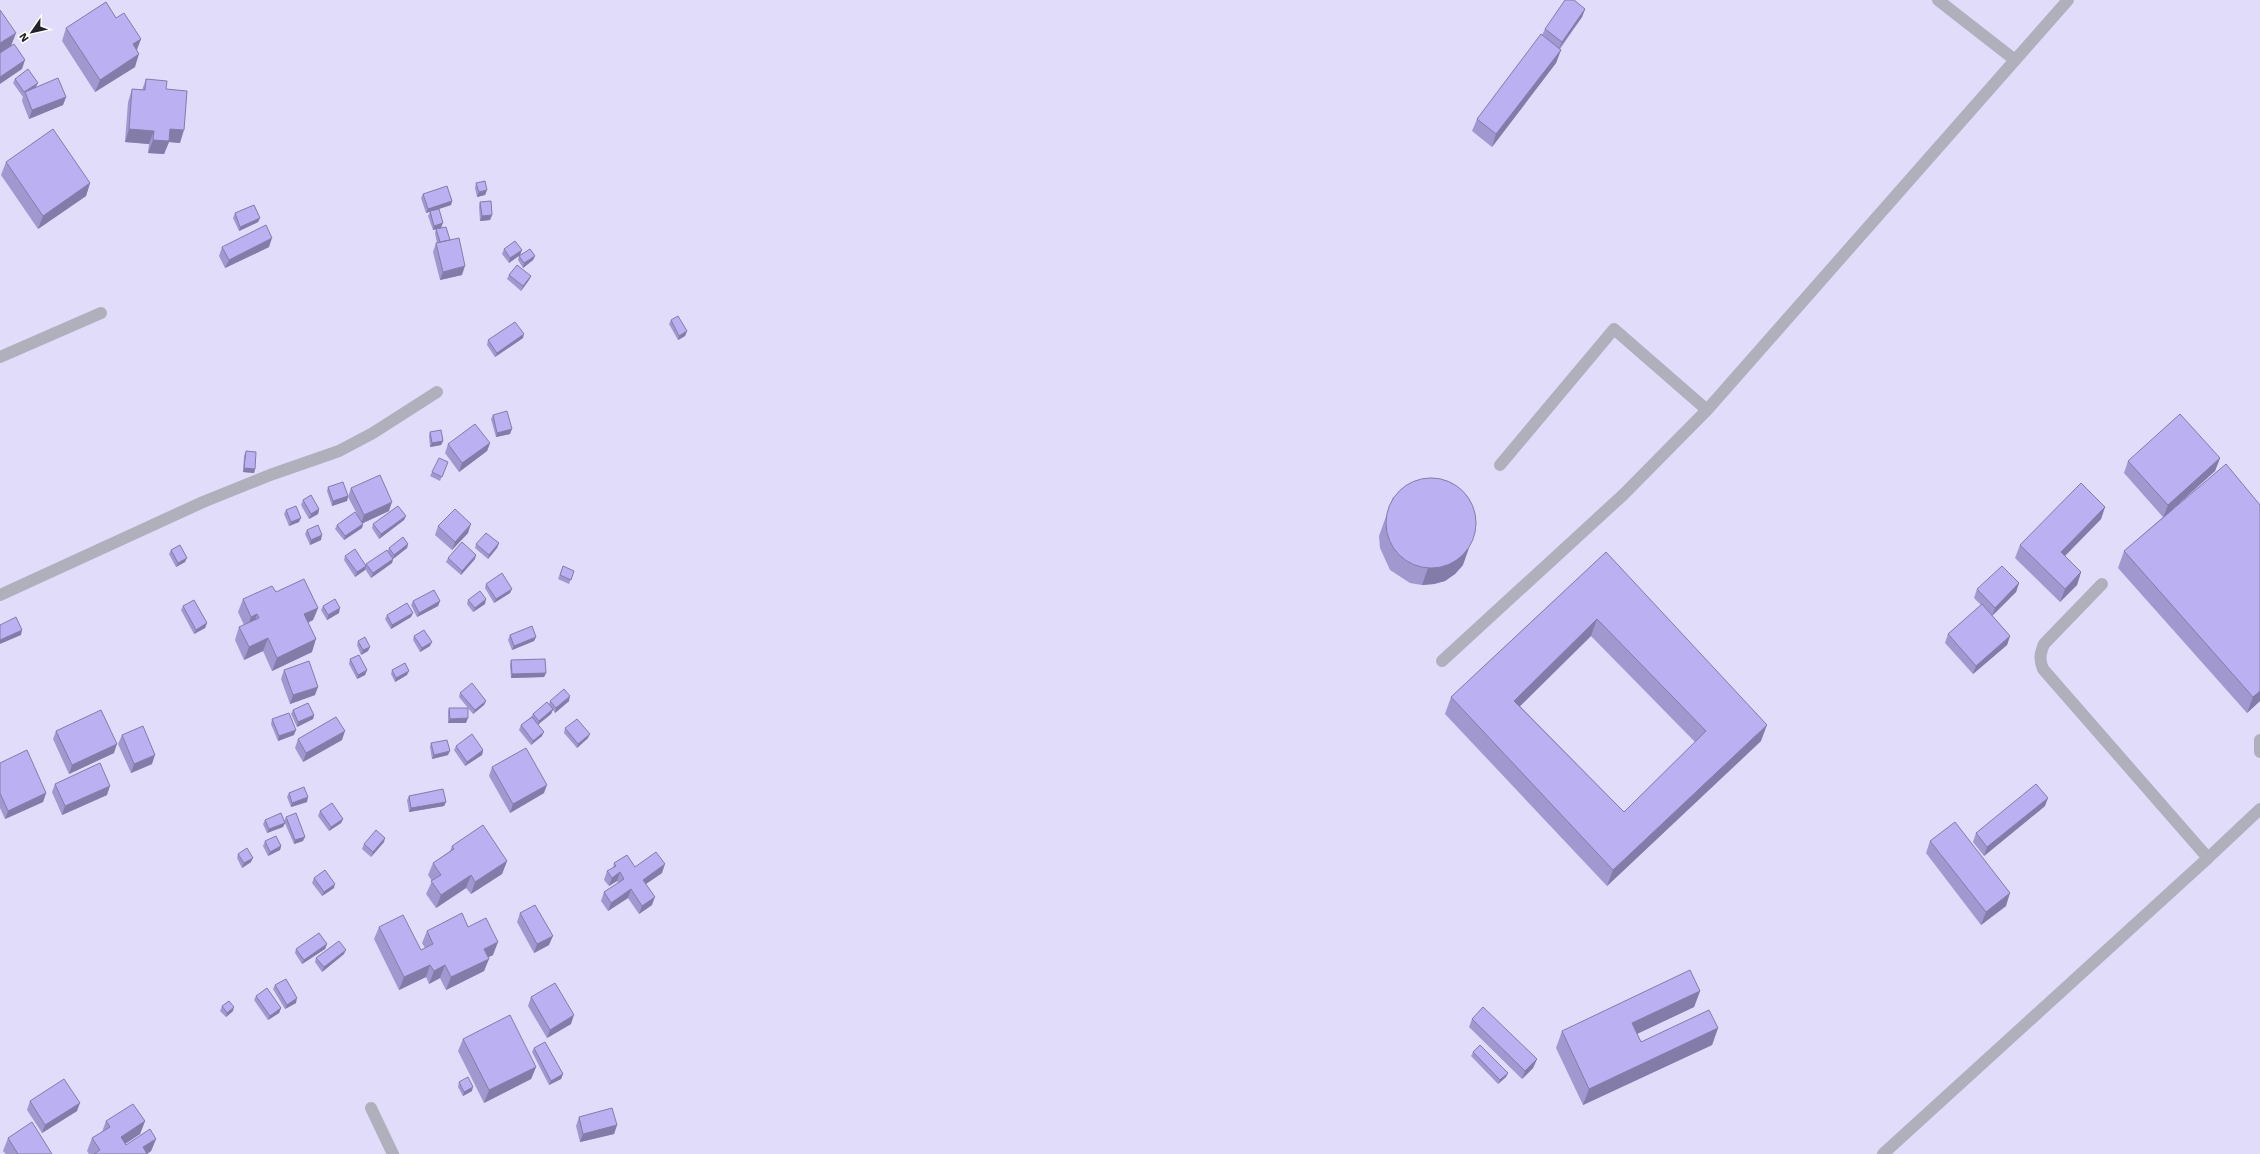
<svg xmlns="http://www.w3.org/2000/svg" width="2260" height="1154" viewBox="0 0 2260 1154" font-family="'Work Sans',sans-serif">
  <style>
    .green { fill: #e0dcfa }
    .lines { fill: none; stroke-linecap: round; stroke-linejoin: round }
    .minor { stroke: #b0afbc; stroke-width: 12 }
    .wall { fill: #a198d0; fill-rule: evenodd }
    .shaded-wall { fill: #837ca9 }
    .building { fill: #bbb1f2; stroke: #837ca9; fill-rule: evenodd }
  </style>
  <rect width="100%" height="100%" fill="#f7f6fd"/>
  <path class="green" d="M0 0H2260V1154H0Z"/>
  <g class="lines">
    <path class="minor" d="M1938 0 2015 60
      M0 357 101 313
      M1500 465 1614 329 1707 410
      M2102 584 2044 644C2040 654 2039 659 2043 669L2208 858 2260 809
      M0 595 203 502 270 475 339 451 373 433 437 392
      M1442 661 1623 495 1707 410 2068 0
      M2260 740V752
      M371 1108 393 1154
      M1883 1154 2208 858"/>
  </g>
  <path class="wall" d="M1585 9 1582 17 1560 49 1561 50 1556 63 1492 147 1472 131 1477 119 1542 35 1545 29Z
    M116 18 141 39 137 50 135 67 95 92 62 41 66 28Z
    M15 79 36 87 66 97 63 105 29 119 22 101 23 96V97L13 83Z
    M146 79 166 89 180 143 169 142 164 154 148 153 149 144 125 142 128 102 132 89 142 90Z
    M6 162 90 183 86 196 38 229 1 175Z
    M476 183 487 190 485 195 477 197 475 188Z
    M423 194 452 201 451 205 439 209 441 228 450 240 462 275 440 280 433 252 436 243H437L435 233 436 229 433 230 428 216 430 212 426 213 421 198Z
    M480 202 492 215 490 220 480 221 479 206Z
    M235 213 260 218 258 222 239 231 233 218Z
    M222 247H269L225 268 219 256Z
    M504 249 522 250 520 255 509 263 502 254Z
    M519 256H535L533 260 523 268 518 260Z
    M509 275 531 276 529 280 521 291 507 279Z
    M671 320 687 331 685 336 678 340 669 324Z
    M523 338 495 357 487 345 488 340Z
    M493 415 510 434 496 437 491 419Z
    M430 432 443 441 441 445 430 447 429 436Z
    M490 443 487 451 459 472 445 453 448 444Z
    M246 451 255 469 254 473 243 472 244 456Z
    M2220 458 2215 471 2173 509 2260 701 2247 713 2118 568 2124 551 2163 517 2124 473 2128 461Z
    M448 462 440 481 430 476 432 472Z
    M328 487 348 496 347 501 332 506 327 491Z
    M351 488 389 511 363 523 362 528 344 540 335 529 337 525 357 514 348 497Z
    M1393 497 1463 565 1455 574 1445 581 1434 584 1422 585 1410 583 1390 570 1380 548 1379 536Z
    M303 500 319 509 318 514 309 519 301 505Z
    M2105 507 2101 519 2065 556 2081 572 2077 585 2060 602 2015 558 2020 545Z
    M286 510 299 522 289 526 284 514Z
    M406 516 404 520 379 539 372 528 373 524Z
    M438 526 468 533 452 550 435 535Z
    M307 530 321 540 310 545 305 534Z
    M499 543 497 548 488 559 475 548 476 544Z
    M408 544 407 548 393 559 392 563 371 578 365 569V570L355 577 344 560 345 556 366 565V564L388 551 389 548Z
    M171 550 185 562 176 567 169 554Z
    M1606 552 1761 741 1607 886 1445 714 1451 697ZM1591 636 1695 742 1624 812 1520 706Z
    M448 558 475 559 461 575 446 562Z
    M563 566 574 571 569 584 558 579Z
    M2019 583 2016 592 1992 616 2010 636 2007 645 1973 674 1945 643 1948 634 1981 605 1974 598 1977 589Z
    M486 584 510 593 494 603 485 588Z
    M276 592 318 608 313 620 308 623 312 652 272 671 263 651 244 660 235 640 239 627 244 625 238 612 243 599Z
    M468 600 485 604 473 612 467 604Z
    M413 601H440L438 606 417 617 411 605Z
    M183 606 207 623 205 628 194 634 181 610Z
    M323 606 339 613 327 620 321 610Z
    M387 615 411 617 391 629 385 619Z
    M510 635 536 637 534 641 512 650 508 640Z
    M414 636 430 646 420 652 413 640Z
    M358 641 368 651 361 655 357 645Z
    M350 659 367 670 365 675 357 679 349 664Z
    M511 660 546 673 544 677 511 678 510 665Z
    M284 670 315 695 290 704 281 679Z
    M392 670 407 675 395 682 391 674Z
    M460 693 486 701 484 705 473 714 459 697Z
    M550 701H569L555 713 553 710 551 714 538 725 542 736 531 745 519 730 521 725 531 717 533 714 549 704Z
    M449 708 466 723H448V712Z
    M293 710 314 715 313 719 297 727 291 714Z
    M272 719 294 735 278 741 271 724Z
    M565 728 588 738 577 748 564 733Z
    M56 731 114 753 69 774 53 739Z
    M122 735 152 764 131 773 118 744Z
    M298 739 342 740 303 762 295 748Z
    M431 743 448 755 432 759 430 747Z
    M456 746 483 750 482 755 465 766 454 750Z
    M0 763 46 793 43 802 5 819 0 808Z
    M492 767 544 793 510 813 489 776Z
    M55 784 107 795 62 815 52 792Z
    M289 793 307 802 291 807 287 797Z
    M409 796 446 802 444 806 409 812 407 800Z
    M2045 806 1984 856 1973 842 1976 833Z
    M320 811 343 819 341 823 329 831 318 816Z
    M286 817 303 841 294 844 284 821Z
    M265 820 285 823 283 827 267 833 263 824Z
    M265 841 281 846 280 850 268 856 263 846Z
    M1930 841 2006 906 1981 925 1926 853Z
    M384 842 371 857 362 849 364 844Z
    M452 846 507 861 502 874 471 894 466 888 436 908 426 894 432 881 428 875 433 863 450 851Z
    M238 854 251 862 242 868 237 858Z
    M614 863 635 867 662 873 646 884 652 905 639 914 628 898 608 911 601 901 604 892 618 883 617 881 609 886 604 880 607 871 613 868Z
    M314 878 334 888 322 896 312 883Z
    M520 913 549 945 534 953 517 922Z
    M379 927 421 950 425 948 422 943 427 931 468 927 493 955 488 957 484 971 446 990 440 978 429 984 426 977 399 990 374 939Z
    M327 944 325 949 302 964 295 953 296 949Z
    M344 954 322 972 315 962 316 958Z
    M275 985 296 1003 285 1009 273 989Z
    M1700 991 1694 1007 1637 1034 1641 1042 1718 1028 1712 1045 1583 1105 1556 1048 1562 1031Z
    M256 996 281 1008 279 1013 268 1020 254 1000Z
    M531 997 571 1024 547 1038 528 1006Z
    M222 1006 233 1011 226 1017 220 1011Z
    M1472 1019 1537 1059 1533 1068 1522 1079 1469 1027Z
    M463 1039 536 1067 531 1079 484 1103 458 1051Z
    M534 1048 563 1074 561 1079 549 1085 532 1052Z
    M1473 1052 1508 1073 1506 1077 1498 1084 1471 1056Z
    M459 1082 472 1091 463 1096 458 1087Z
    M30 1101 77 1111 42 1133 27 1110Z
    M579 1117 617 1125 614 1134 580 1142 576 1126Z
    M106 1121H145L140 1134 125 1144 126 1145 156 1139 151 1151 147 1154H89L87 1151 92 1138 102 1132Z
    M8 1138 52 1154H6L3 1151Z"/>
  <path class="shaded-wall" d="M1585 9 1582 17 1558 50 1562 42Z
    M16 33 11 46 0 53V43Z
    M141 39 136 51 133 44Z
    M1561 50 1556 63 1492 147 1496 134Z
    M139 54 135 67 95 92 100 80Z
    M25 60 22 69 0 84V77Z
    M38 83 36 87 25 92Z
    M66 97 63 105 29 119 32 110Z
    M129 129 154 131 149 144 125 142Z
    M170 129 184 130 180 143 169 142 164 154 148 153 153 140Z
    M90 183 86 196 38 229 43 216Z
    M487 190 485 195 477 197 479 192Z
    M452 201 451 205 426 213 428 209Z
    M492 215 490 220 480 221 482 216Z
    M260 218 258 222 239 231 240 227Z
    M443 223 441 228 433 230 434 226Z
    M272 238 269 247 225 268 229 260Z
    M522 250 520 255 509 263 510 258Z
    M535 256 533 260 523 268 524 263Z
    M465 266 462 275 440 280 443 272Z
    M531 276 529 280 521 291 523 286Z
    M687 331 685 336 678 340 679 336Z
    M524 334 523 338 495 357 497 353Z
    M512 429 510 434 496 437 497 433Z
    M443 441 441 445 430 447 432 443Z
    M490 443 487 451 459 472 462 463Z
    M2220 458 2215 471 2163 518 2168 505Z
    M244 468 255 469 254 473 243 472Z
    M348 496 347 501 332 506 333 501Z
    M392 502 389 511 361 524 364 515Z
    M2105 507 2101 519 2056 565 2061 552Z
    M319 509 318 514 309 519 311 514Z
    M406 516 404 520 379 539 381 534Z
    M301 518 299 522 289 526 291 522Z
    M363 524 362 528 344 540 345 536Z
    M471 524 468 533 452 550 455 542Z
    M322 535 321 540 310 545 311 540Z
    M499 543 497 548 488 559 489 555Z
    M408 544 407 548 393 559 392 563 371 578 373 573 393 559 394 555Z
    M1469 548 1463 565 1455 574 1445 581 1434 584 1422 585 1428 568Z
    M476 555 475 559 461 575 462 571Z
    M187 558 185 562 176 567 178 563Z
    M366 566 365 570 355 577 357 572Z
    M2081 572 2077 585 2060 602 2065 589Z
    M2019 583 2016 592 1992 616 1995 608Z
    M512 589 510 593 494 603 496 599Z
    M486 599 485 604 473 612 475 608Z
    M440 601 438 606 417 617 419 613Z
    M318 608 313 620 300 626 304 614Z
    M340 608 339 613 327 620 328 615Z
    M413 613 411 617 391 629 392 625Z
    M257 614 253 627 246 630 251 617Z
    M1597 619 1591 636 1508 718 1514 701Z
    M207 623 205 628 194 634 196 630Z
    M22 630 21 635 0 644V640Z
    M2010 636 2007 645 1973 674 1976 666Z
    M536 637 534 641 512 650 514 646Z
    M268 638 263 651 244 660 249 647Z
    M316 639 312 652 272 671 277 658Z
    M432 642 430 646 420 652 422 648Z
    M370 647 368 651 361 655 363 650Z
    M367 670 365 675 357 679 358 675Z
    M409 671 407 675 395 682 396 678Z
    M546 673 544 677 511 678 512 674Z
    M318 687 315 695 290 704 293 695Z
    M2260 691V701L2247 713 2253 697Z
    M570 696 569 701 555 713 556 708Z
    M486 701 484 705 473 714 475 710Z
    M553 709 551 714 537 725 539 721Z
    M314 715 313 719 297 727 298 722Z
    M468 718 466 723H448L450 719Z
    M1767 725 1761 741 1607 886 1613 870Z
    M296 730 294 735 278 741 279 736Z
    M345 731 342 740 303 762 306 753Z
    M544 732 542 736 531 745 533 741Z
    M590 734 588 738 577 748 578 744Z
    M117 744 114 753 69 774 72 765Z
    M483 750 482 755 465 766 467 762Z
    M450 751 448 755 432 759 434 755Z
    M155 755 152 764 131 773 134 764Z
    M547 785 544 793 510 813 513 804Z
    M110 786 107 795 62 815 65 806Z
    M46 793 43 802 5 819 8 811Z
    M308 797 307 802 291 807 292 803Z
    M2048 798 2045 806 1984 856 1987 847Z
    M446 802 444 806 409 812 411 808Z
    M343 819 341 823 329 831 331 827Z
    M285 823 283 827 267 833 269 829Z
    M305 837 303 841 294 844 295 840Z
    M385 838 384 842 371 857 373 852Z
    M281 846 280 850 268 856 270 852Z
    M253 858 251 862 242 868 244 863Z
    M507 861 502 874 471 894 475 882Z
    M665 864 662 873 640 888 643 880Z
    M620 872 617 881 609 886 612 878Z
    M471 875 466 888 436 908 441 895Z
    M335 884 334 888 322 896 324 892Z
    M631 889 628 898 608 911 611 903Z
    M2010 893 2006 906 1981 925 1986 912Z
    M655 897 652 905 639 914 642 906Z
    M553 936 549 945 534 953 537 944Z
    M498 942 493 955 479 962 484 949Z
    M327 944 325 949 302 964 304 960Z
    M346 950 344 954 322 972 324 967Z
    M489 959 484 971 446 990 451 977Z
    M430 965 426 977 399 990 404 977Z
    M445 965 440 978 429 984 434 971Z
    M1700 991 1694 1007 1626 1039 1632 1023Z
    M297 998 296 1003 285 1009 287 1005Z
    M234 1007 233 1011 226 1017 227 1013Z
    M281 1008 279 1013 268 1020 270 1016Z
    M574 1015 571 1024 547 1038 550 1030Z
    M1718 1028 1712 1045 1583 1105 1589 1089Z
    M1537 1059 1533 1068 1522 1079 1525 1071Z
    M536 1067 531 1079 484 1103 489 1090Z
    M1508 1073 1506 1077 1498 1084 1500 1080Z
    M563 1074 561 1079 549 1085 551 1081Z
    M473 1087 472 1091 463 1096 464 1092Z
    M80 1103 77 1111 42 1133 45 1125Z
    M145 1121 140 1134 116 1150 121 1137Z
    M617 1125 614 1134 580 1142 583 1134Z
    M156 1139 151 1151 147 1154 143 1147Z"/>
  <path class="building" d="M1565 0H1574L1585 9 1562 42 1545 29Z
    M106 2 116 18 124 13 141 39 133 44 139 54 100 80 66 28Z
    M0 10 16 33 0 43Z
    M1541 34 1561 50 1496 134 1477 119Z
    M14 44 25 60 0 77V53Z
    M28 69 38 83 24 92 15 79Z
    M58 78 66 97 32 110 25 92Z
    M146 79 167 81 166 89 187 91 184 130 170 129 169 141 153 140 154 131 129 129 132 89 145 90Z
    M53 129 90 183 43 216 6 162Z
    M485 181 487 190 479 192 476 183Z
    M447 186 452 201 428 209 423 194Z
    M491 201 492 215 482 216 480 202Z
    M254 205 260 218 240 227 235 213Z
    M439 209 443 223 434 226 430 211Z
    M266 225 272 238 229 260 222 247Z
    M446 227 450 240 440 242 436 229Z
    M459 238 465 266 443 272 436 243Z
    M515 241 522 250 510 258 504 249Z
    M530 249 535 256 524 263 519 256Z
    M517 265 531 276 523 286 509 275Z
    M678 316 687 331 679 336 671 320Z
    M515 322 524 334 497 353 488 340Z
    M507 411 512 429 497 433 493 415Z
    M2180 414 2220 458 2168 505 2128 461Z
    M475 424 490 443 462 463 448 444Z
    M441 430 443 441 432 443 430 432Z
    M246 451 256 452 255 469 244 468Z
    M439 458 448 462 442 477 432 472Z
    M2226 464 2260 505V691L2253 697 2124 551Z
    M380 475 392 502 364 515 351 488Z
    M1386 523a45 45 0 1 1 90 0a45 45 0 1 1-90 0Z
    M343 482 348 496 333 501 328 487Z
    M2081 483 2105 507 2061 552 2081 572 2065 589 2020 545Z
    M311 495 319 509 311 514 303 500Z
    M296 506 301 518 291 522 286 510Z
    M398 506 406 516 381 534 373 524Z
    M455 509 471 524 455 542 438 526Z
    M355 512 363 524 345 536 337 525Z
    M318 525 322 535 311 540 307 530Z
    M486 533 499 543 489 555 476 544Z
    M403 537 408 544 394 555 389 548Z
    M462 542 476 555 462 571 448 558Z
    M180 545 187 558 178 563 171 550Z
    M355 549 366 566 357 572 345 556Z
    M387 550 393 559 373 573 366 564Z
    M1606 552 1767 725 1613 870 1451 697ZM1597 619 1706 731 1624 812 1514 701Z
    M563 566 574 571 571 580 560 575Z
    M2002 566 2019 583 1995 608 1977 589Z
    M502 573 512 589 496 599 486 584Z
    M304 579 318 608 304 614 316 639 277 658 268 638 249 647 239 627 259 618 257 614 251 617 243 599 272 586 276 592Z
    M434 590 440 601 419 613 413 601Z
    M480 591 486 599 475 608 468 600Z
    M335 599 340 608 328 615 323 606Z
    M194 600 207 623 196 630 183 606Z
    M407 603 413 613 392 625 387 615Z
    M1982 604 2010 636 1976 666 1948 634Z
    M16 617 22 630 0 640V625Z
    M532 626 536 637 514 646 510 635Z
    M424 630 432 642 422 648 414 636Z
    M365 637 370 647 363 650 358 641Z
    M359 655 367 670 358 675 350 659Z
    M545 659 546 673 512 674 511 660Z
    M309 661 318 687 293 695 284 670Z
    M405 663 409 671 396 678 392 670Z
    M472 683 486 701 475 710 460 693Z
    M564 689 570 696 556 708 550 701Z
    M547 702 553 709 539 721 533 714Z
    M308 703 314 715 298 722 293 710Z
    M449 708H468V718L450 719Z
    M101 710 117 744 72 765 56 731Z
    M289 713 296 730 279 736 272 719Z
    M336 717 345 731 306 753 298 739Z
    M532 717 544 732 533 741 521 725Z
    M577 719 590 734 578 744 565 728Z
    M143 726 155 755 134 764 122 735Z
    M472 734 483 750 467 762 456 746Z
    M447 740 450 751 434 755 431 743Z
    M526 748 547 785 513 804 492 767Z
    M27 750 46 793 8 811 0 793V763Z
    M100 763 110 786 65 806 55 784Z
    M2036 784 2048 798 1987 847 1976 833Z
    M304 787 308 797 292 803 289 793Z
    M443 789 446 802 411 808 409 796Z
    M332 803 343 819 331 827 320 811Z
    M281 813 285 823 269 829 265 820Z
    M296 813 305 837 295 840 286 817Z
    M1955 822 2010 893 1986 912 1930 841Z
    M483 825 507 861 475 882 471 875 441 895 431 881 441 875 433 863 454 849 452 846Z
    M376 830 385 838 373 852 364 844Z
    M276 836 281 846 270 852 265 841Z
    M247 848 253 858 244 863 238 854Z
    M656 852 665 864 643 880 655 897 642 906 631 889 611 903 604 892 624 879 620 872 612 878 607 871 616 866 614 863 627 855 635 867Z
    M325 870 335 884 324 892 314 878Z
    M535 905 553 936 537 944 520 913Z
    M462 913 468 927 486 918 498 942 484 949 489 959 451 977 445 965 434 971 430 965 404 977 379 927 403 915 421 950 433 944 427 931Z
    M319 933 327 944 304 960 296 949Z
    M339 941 346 950 324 967 316 958Z
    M1690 970 1700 991 1632 1023 1641 1042 1709 1010 1718 1028 1589 1089 1562 1031Z
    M286 979 297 998 287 1005 275 985Z
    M555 983 574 1015 550 1030 531 997Z
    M267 988 281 1008 270 1016 256 996Z
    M229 1001 234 1007 227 1013 222 1006Z
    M1483 1007 1537 1059 1525 1071 1472 1019Z
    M510 1015 536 1067 489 1090 463 1039Z
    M545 1042 563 1074 551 1081 534 1048Z
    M1480 1045 1508 1073 1500 1080 1473 1052Z
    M468 1077 473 1087 464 1092 459 1082Z
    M64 1079 80 1103 45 1125 30 1101Z
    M133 1104 145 1121 121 1137 126 1145 150 1129 156 1139 143 1147 147 1154H94L100 1150 92 1138 110 1127 106 1121Z
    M612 1108 617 1125 583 1134 579 1117Z
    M32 1122 52 1154H18L8 1138Z"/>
  <g transform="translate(32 32) rotate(236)" stroke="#ffffff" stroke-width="3" paint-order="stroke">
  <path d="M0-3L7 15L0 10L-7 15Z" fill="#24222d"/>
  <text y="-6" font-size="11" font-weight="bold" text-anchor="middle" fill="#24222d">N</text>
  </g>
</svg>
